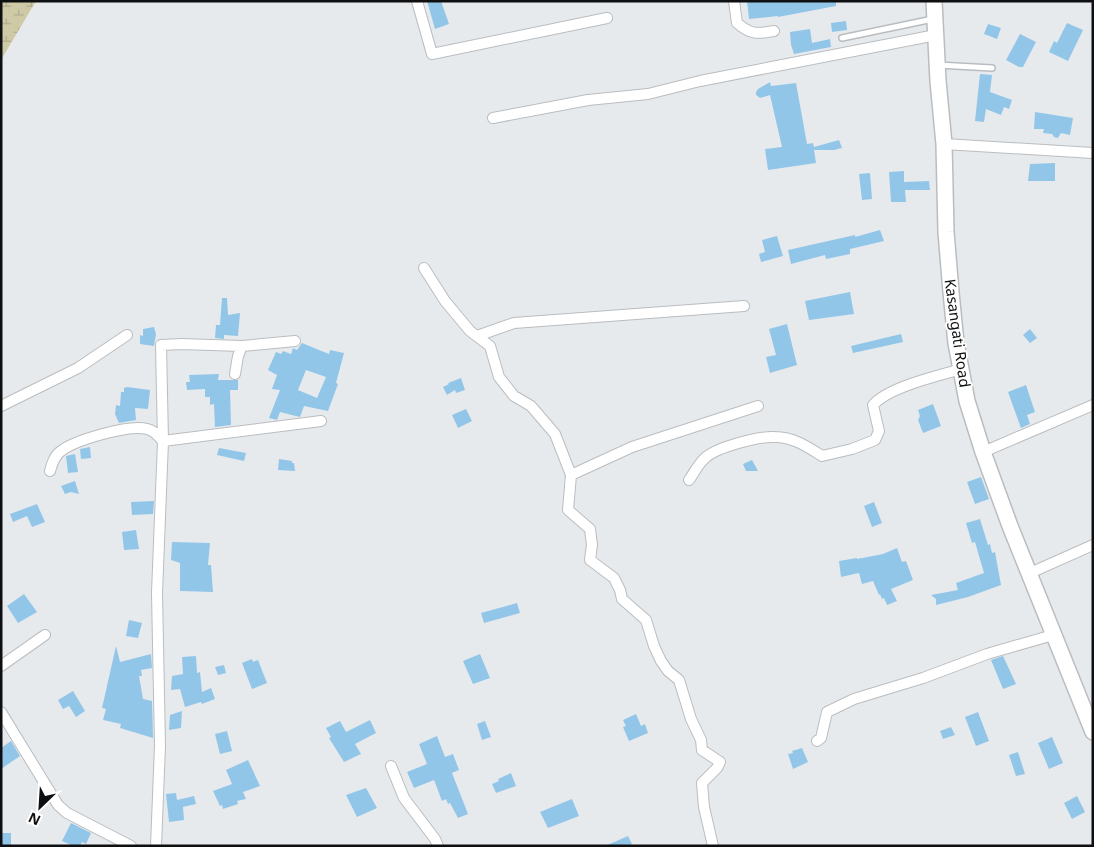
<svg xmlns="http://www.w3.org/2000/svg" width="1094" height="847" viewBox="0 0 1094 847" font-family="'Noto Sans',sans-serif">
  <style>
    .wetland { fill: url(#wetland-marsh) }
    .building { fill: #92c6e9; fill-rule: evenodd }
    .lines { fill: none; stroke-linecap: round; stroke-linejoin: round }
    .lane-casing { stroke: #babdc0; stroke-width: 8 }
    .street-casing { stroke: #babdc0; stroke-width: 12 }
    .secondary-casing { stroke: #babdc0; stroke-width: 18 }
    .lane { stroke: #fff; stroke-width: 5 }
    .street { stroke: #fff; stroke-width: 10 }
    .secondary { stroke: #fff; stroke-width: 15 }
    .labels { text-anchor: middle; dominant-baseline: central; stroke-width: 4; stroke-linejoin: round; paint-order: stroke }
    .street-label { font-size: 15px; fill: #0e0f10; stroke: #fff }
  </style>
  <defs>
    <pattern id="wetland-marsh" width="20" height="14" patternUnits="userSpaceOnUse" patternTransform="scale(1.25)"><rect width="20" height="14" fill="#cecaa6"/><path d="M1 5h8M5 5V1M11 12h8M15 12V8" fill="none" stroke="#b0ac8e"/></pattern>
  </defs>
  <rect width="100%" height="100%" fill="#e7eaed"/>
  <path class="wetland" d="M1 1H36L1 60Z"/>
  <path class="building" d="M427 1H441L449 24 435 29Z
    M747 1H836V6L778 17V16L749 19Z
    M846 21 847 30 832 32 831 23Z
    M1067 23 1083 30 1068 61 1049 52 1054 41 1057 43Z
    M988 24 1001 28 997 39 984 34Z
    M810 29 812 43 830 39 831 47 794 54 791 45 790 32Z
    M1020 34 1036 42 1023 67H1019L1006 60Z
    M980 74 992 75 990 92 1012 100 1009 109 1004 107 1001 115 986 109 984 122 975 121Z
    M770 82 771 86 796 83 807 144 813 143 814 147 839 140 842 148 834 150H814L816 163 768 170 765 149 782 147 770 95 760 98 756 95V92L758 89Z
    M1035 112 1073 118 1070 135 1061 133 1058 138 1054 137 1052 134 1043 133 1044 129H1034Z
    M1055 163V181H1028L1030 164Z
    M904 171V182L929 181 930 190H905L906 202H891L889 172Z
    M870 173 872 199 862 200 859 174Z
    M880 230 884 241 850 249V254L826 259 825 255 791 264 788 250 855 235V237Z
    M777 236 783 256 761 262 759 254 765 252 762 240Z
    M850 292 854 314 809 320 805 301Z
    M222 298H227L228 315 240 313 238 336 224 335V339L215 338 216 325H220Z
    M787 324 797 365 770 373 766 357 776 355 769 329Z
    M154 327 156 334 154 346 140 344V335L143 336V329Z
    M1030 329 1037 338 1030 343 1023 335Z
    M901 334 903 342 853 353 851 346Z
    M302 343 329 354 330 350 344 353 336 383 338 384 328 411 304 406 300 417 280 412 277 420 269 418 280 390 272 389 277 375 268 370 276 352 281 354 283 351 291 354 293 348 297 350ZM306 370 326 377 317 398 298 390Z
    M219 374 218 380H238V390H230L231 425 215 427 214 404 210 405V397H205V389L187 390 186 382H190L189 375Z
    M461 378 465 390 456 393 455 390 447 395 443 387 449 384 448 383Z
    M1026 385 1035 412 1027 415 1030 424 1021 428 1008 392Z
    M127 387 150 390 148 409 135 408 136 420 119 423 115 414 116 405 120 406 121 392H124V388Z
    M933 404 941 426 923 433 918 420 920 416 918 410Z
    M466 409 472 421 458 428 452 415Z
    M90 447 91 458 81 459 80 449Z
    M219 448 246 453 244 461 217 455Z
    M75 454 78 472 68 473 66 456Z
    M279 459 292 461V463H294L295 471 278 470Z
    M752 460 758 471H746L743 464Z
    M981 477 989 499 975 504 967 482Z
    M75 481 79 494 71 492 65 494 61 486Z
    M154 501 153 514 132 515 131 502Z
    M874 502 882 523 872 527 864 506Z
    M37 504 45 522 32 527 27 516 13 522 10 514Z
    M980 519 988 545 990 544 992 553 995 552 1001 585 968 597 936 605V599L931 595 958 590 956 583 984 573 975 542 972 543 966 523Z
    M136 530 139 549 124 550 122 532Z
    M172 542 210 543 208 565H211L213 592 180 591V563L171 560Z
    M897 548 902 562 906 561 913 580 891 589 897 601 887 605 884 598 882 599 880 594 879 595 873 581 862 584 859 573 841 577 839 561 857 558V559L883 554Z
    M24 594 37 612 18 623 7 606Z
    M517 603 520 613 484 623 481 613Z
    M129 620 142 623 138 638 126 636Z
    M116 646 120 662 151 654 152 668 141 670 142 676H139L143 699 152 701 153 738 120 728 121 724 103 720 106 709 102 708Z
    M480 654 490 678 473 684 463 661Z
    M196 656 197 673 200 672 202 692 211 688 215 699 202 704 201 702 185 707 180 689 171 690 172 676 183 674 182 657Z
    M1003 656 1016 684 1003 689 991 660Z
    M252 659 253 662 258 660 267 683 252 689 242 663Z
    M224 665 226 673 218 675 215 667Z
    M73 691 85 711 76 717 69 706 63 709 58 700Z
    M182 711 181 728 169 730 170 715Z
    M978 712 989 741 976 746 965 717Z
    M636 714 641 726 645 724 648 733 629 741 623 727 626 726 623 720Z
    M370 720 376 733 355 744 361 754 344 762 329 738 331 737 326 728 340 721 346 732Z
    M485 721 491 737 482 740 477 724Z
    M951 727 955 735 943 739 940 731Z
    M227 731 232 751 220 754 215 734Z
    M437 736 445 757 453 754 459 770 452 773 468 814 458 818 450 803 448 804 446 799 442 801 434 780 414 788 407 772 427 764 419 744Z
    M1052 737 1063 763 1049 769 1038 743Z
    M11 741 20 756 1 769V748Z
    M802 748 808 762 793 769 788 754 793 753 792 751Z
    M1018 752 1025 774 1016 776 1009 755Z
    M248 760 260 786 243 792 246 799 237 801 238 804 223 809 222 805 220 806 213 791 232 784 226 770Z
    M511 773 516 786 496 793 492 784 499 781 498 779Z
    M366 788 377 808 357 817 346 795Z
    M176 793 177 800 194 796 196 804 183 807 184 820 169 822 166 794Z
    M1077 796 1085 812 1072 819 1064 803Z
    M572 799 579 816 548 828 540 812Z
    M71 823 91 833 86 844 82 842 80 846H73L62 841Z
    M1 833H11V845H1Z
    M628 836 632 844 626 846H605Z"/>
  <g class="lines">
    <g class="lane-casing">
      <path id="lane" d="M842 38 933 19
        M938 65 992 68"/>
    </g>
    <g class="street-casing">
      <path id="street" d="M417 1 432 54 607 18
        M734 1 737 23C751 35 757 34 774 31
        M493 118 588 100 648 94 700 81 936 35
        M944 144 1093 153
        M424 268 445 301 470 331 490 346 499 377 514 396 531 406 555 434 571 475 568 510 590 529 592 545 590 560 614 578 620 590 622 599 646 620 654 646 661 661 668 671 679 680 691 719 701 740 702 750 720 762 717 768 702 783 704 807 713 846
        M477 336 514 323 744 306
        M235 374 238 356 242 346 295 341
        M1 406 78 368 127 335
        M983 452 1093 405
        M50 471C52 464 54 456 61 451 75 440 130 424 147 429 154 430 158 436 163 441L321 421
        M571 475 632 447 758 406
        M689 480C694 473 699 463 705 458 717 447 759 436 775 437 793 437 808 447 822 456L852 449 875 440 879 431 873 405C888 387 938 376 961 369
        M1030 573 1093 545
        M1 666 45 635
        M1 712 58 805 67 813 131 846
        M817 741 821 738 827 712 854 699 923 678 987 654 1053 635
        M391 766 404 798 435 839 438 846
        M156 846 160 746 157 593 163 441 161 345 181 344 242 346"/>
    </g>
    <g class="secondary-casing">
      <path id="secondary" d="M934 1 938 81 944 144 946 232 951 292 956 343 967 401 983 452 1010 526 1093 732"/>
    </g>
    <use href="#lane" class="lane"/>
    <use href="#street" class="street"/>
    <use href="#secondary" class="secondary"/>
  </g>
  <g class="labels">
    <g class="street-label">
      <text transform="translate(958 333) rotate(82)">Kasangati Road</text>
    </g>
  </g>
  <rect width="1094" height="847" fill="none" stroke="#0e0f10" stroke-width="5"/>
  <g transform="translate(40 807) rotate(205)" stroke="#ffffff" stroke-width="4" paint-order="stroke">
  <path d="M0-4L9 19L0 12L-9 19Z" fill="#0e0f10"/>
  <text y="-8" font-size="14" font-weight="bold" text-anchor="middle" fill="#0e0f10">N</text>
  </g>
</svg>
